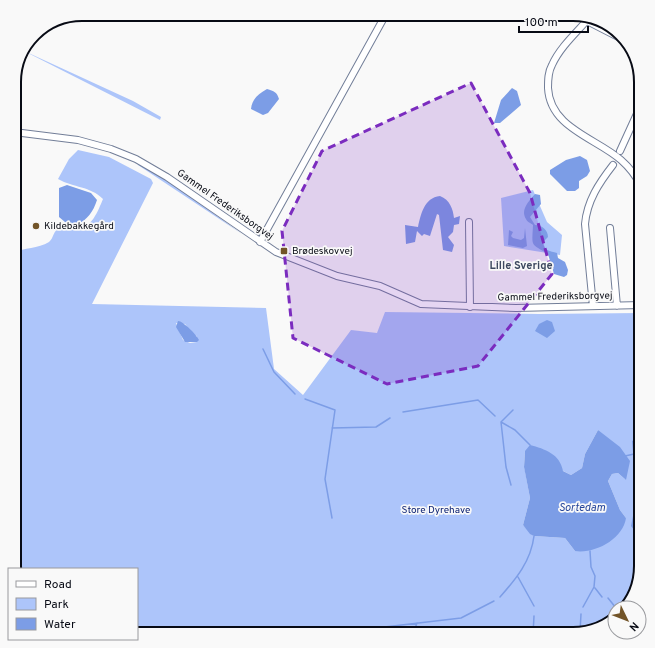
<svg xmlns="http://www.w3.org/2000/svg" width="655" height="648" viewBox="0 0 655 648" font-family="Overpass,sans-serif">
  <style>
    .green { fill: #adc5fa; fill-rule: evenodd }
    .water { fill: #7c9de6 }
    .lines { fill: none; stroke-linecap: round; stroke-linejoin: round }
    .stream { stroke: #7c9de6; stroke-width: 1.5 }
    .minor-casing { stroke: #727e98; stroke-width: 8 }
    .minor { stroke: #fff; stroke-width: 6 }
    .marked { fill: #7b2cbf; fill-opacity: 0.2; stroke: #7b2cbf; stroke-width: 3; stroke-dasharray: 8 5; stroke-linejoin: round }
    .poi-dot { fill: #725428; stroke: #f9f9f9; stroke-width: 1.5 }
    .labels { text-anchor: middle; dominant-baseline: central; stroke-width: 3.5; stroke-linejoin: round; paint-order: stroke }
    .street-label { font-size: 10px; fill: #080b15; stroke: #f9f9f9 }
    .poi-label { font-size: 10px; fill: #080b15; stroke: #f9f9f9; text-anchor: start }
    .park-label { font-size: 10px; fill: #071d70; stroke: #f9f9f9 }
    .neighbourhood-label { font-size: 11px; font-weight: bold; fill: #3e4960; stroke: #f9f9f9 }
    .water-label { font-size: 11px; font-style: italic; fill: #25459a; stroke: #f9f9f9 }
    .rim { fill: none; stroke: #080b15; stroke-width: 2 }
  </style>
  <rect width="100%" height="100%" fill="#f9f9f9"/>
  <path class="green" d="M22 50 133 101 161 117 160 120Z
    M78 150 109 157 151 179 153 183 92 304 266 308 274 369 303 395 351 330 377 333 385 312 539 314 641 313V435H640L634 480 636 487 641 488V511L633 516 636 535 641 539V566L636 592 625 608H615V618L574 634H137V569H15L14 253C24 247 38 249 49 242 54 238 53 230 60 228 65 227 70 229 76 229 91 230 98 211 103 199 90 186 74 188 58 179L69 159ZM176 323 185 324 194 335 197 336V342L190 343 183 340ZM598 430 626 480 618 473 612 474 608 481 620 510 626 518 575 551 565 538 534 536 523 525 530 498 524 466 525 451 571 475 582 468 585 454Z
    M139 164 164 178 242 234 138 165Z
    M533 190 547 222 562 235 560 255 504 246 501 198Z"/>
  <path class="water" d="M512 88 517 91 521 105 500 123H494L501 100Z
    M267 89C274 91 277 92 279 99L268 113 263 115 251 109C252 99 258 94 267 89Z
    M580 156 587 160 590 171 587 176 579 181V188L575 191H567L550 174V170L566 160Z
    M67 185 91 193 97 200C93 212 88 219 77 225L65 222 59 217V188Z
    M535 194 540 195 541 204 530 217 535 225C542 225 548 230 548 237L543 242C544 251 550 251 557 253L558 258 565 262 568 270 567 275 564 277 554 274 548 254C530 243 532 247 533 225 531 223 527 222 526 219 520 210 529 201 535 194Z
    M440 196C450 200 453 209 454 218L460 216 459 224 454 225 453 232 448 237 454 245 452 252 443 250 439 215 437 214 430 236 424 234 422 236 417 231 415 242 406 244 405 225 418 227C421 214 424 198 440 196Z
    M525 228 527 246 523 248 508 245 509 230 513 232 511 236 513 238 521 240 524 238Z
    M547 320 552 322 555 331 547 338 535 331 539 324Z
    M178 321C183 321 197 335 199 340L197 342H185L176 327Z
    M598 430 620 447 630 461 626 480 618 473 612 474 608 481 620 510 626 518C623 539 595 554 575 551L565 538 534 536 530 534 523 525 530 498 524 467 525 451 530 445C545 449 560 454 563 471L571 475 582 468 585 454Z
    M641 435V488L636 487 632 441Z
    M641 511V539L631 526 633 516Z"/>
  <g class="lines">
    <path class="stream" d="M263 349 274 372 295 394
      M305 399 335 410 325 479 332 518
      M403 412 478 400 495 416
      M501 422 506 467 511 485
      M501 422 515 430 530 445
      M501 422 513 410
      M332 428 376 427 390 418
      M625 456 634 454
      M518 577 534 606
      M595 588 602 597
      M500 597C516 579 531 561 534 536
      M608 598 616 608
      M583 607 594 587 595 576 591 567 590 551
      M580 631 581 614
      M369 634 376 628 461 618 494 601
      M413 634 417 623
      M533 634 534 616"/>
    <g class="minor-casing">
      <path id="minor" d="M590 17C577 32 560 47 552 65 548 72 548 80 548 88 550 128 596 138 621 160 629 167 636 176 641 186
        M587 21 626 41
        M14 132 78 140 111 149 136 159 167 177 276 252 337 276 380 286 421 304 516 308 641 305
        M620 151 641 105
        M469 222 470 307
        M610 228 617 306
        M260 242 386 14
        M593 306 585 224C587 201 599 183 613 165"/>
    </g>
    <use href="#minor" class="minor"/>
  </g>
  <path class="marked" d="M471 83 530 193 552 274 478 366 387 384 293 338 282 231 322 151Z"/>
  <g class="poi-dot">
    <circle cx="36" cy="226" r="4"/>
    <rect x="280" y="247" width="8" height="8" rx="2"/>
  </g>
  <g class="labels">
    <g class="street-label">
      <text transform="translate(225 205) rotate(35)">Gammel Frederiksborgvej</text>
      <text transform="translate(555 297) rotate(-1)">Gammel Frederiksborgvej</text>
    </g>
    <g class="poi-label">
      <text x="44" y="226">Kildebakkegård</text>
      <text x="292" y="251">Brødeskovvej</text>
    </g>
    <g class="park-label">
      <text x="436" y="510">Store Dyrehave</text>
    </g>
    <g class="neighbourhood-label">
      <text x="521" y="266">Lille Sverige</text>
    </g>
    <g class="water-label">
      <text x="582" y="508">Sortedam</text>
    </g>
  </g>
  <path d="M0 0H655V648H0ZM82 21H573A61 61 0 0 1 634 82V566A61 61 0 0 1 573 627H82A61 61 0 0 1 21 566V82A61 61 0 0 1 82 21Z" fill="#f9f9f9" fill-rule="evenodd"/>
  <path class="rim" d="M82 21H573A61 61 0 0 1 634 82V566A61 61 0 0 1 573 627H82A61 61 0 0 1 21 566V82A61 61 0 0 1 82 21Z"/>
  <rect x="8" y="568" width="130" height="72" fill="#f9f9f9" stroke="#999a9e"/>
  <rect x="16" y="581" width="20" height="6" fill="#ffffff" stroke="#999a9e"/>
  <text x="44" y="588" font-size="12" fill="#080b15">Road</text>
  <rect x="16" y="598" width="20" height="12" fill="#adc5fa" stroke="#999a9e"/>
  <text x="44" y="608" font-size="12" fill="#080b15">Park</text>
  <rect x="16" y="618" width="20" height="12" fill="#7c9de6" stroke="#999a9e"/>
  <text x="44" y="628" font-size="12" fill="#080b15">Water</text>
  <g transform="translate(627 620) rotate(133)"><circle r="19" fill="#f9f9f9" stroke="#999a9e"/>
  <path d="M0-3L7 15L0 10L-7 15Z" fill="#725428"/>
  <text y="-6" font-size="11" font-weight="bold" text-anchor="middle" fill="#080b15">N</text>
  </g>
  <path d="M519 26v6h69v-6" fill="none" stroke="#080b15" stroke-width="2"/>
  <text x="525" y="26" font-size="12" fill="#080b15" stroke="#f9f9f9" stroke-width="3" paint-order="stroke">100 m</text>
</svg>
